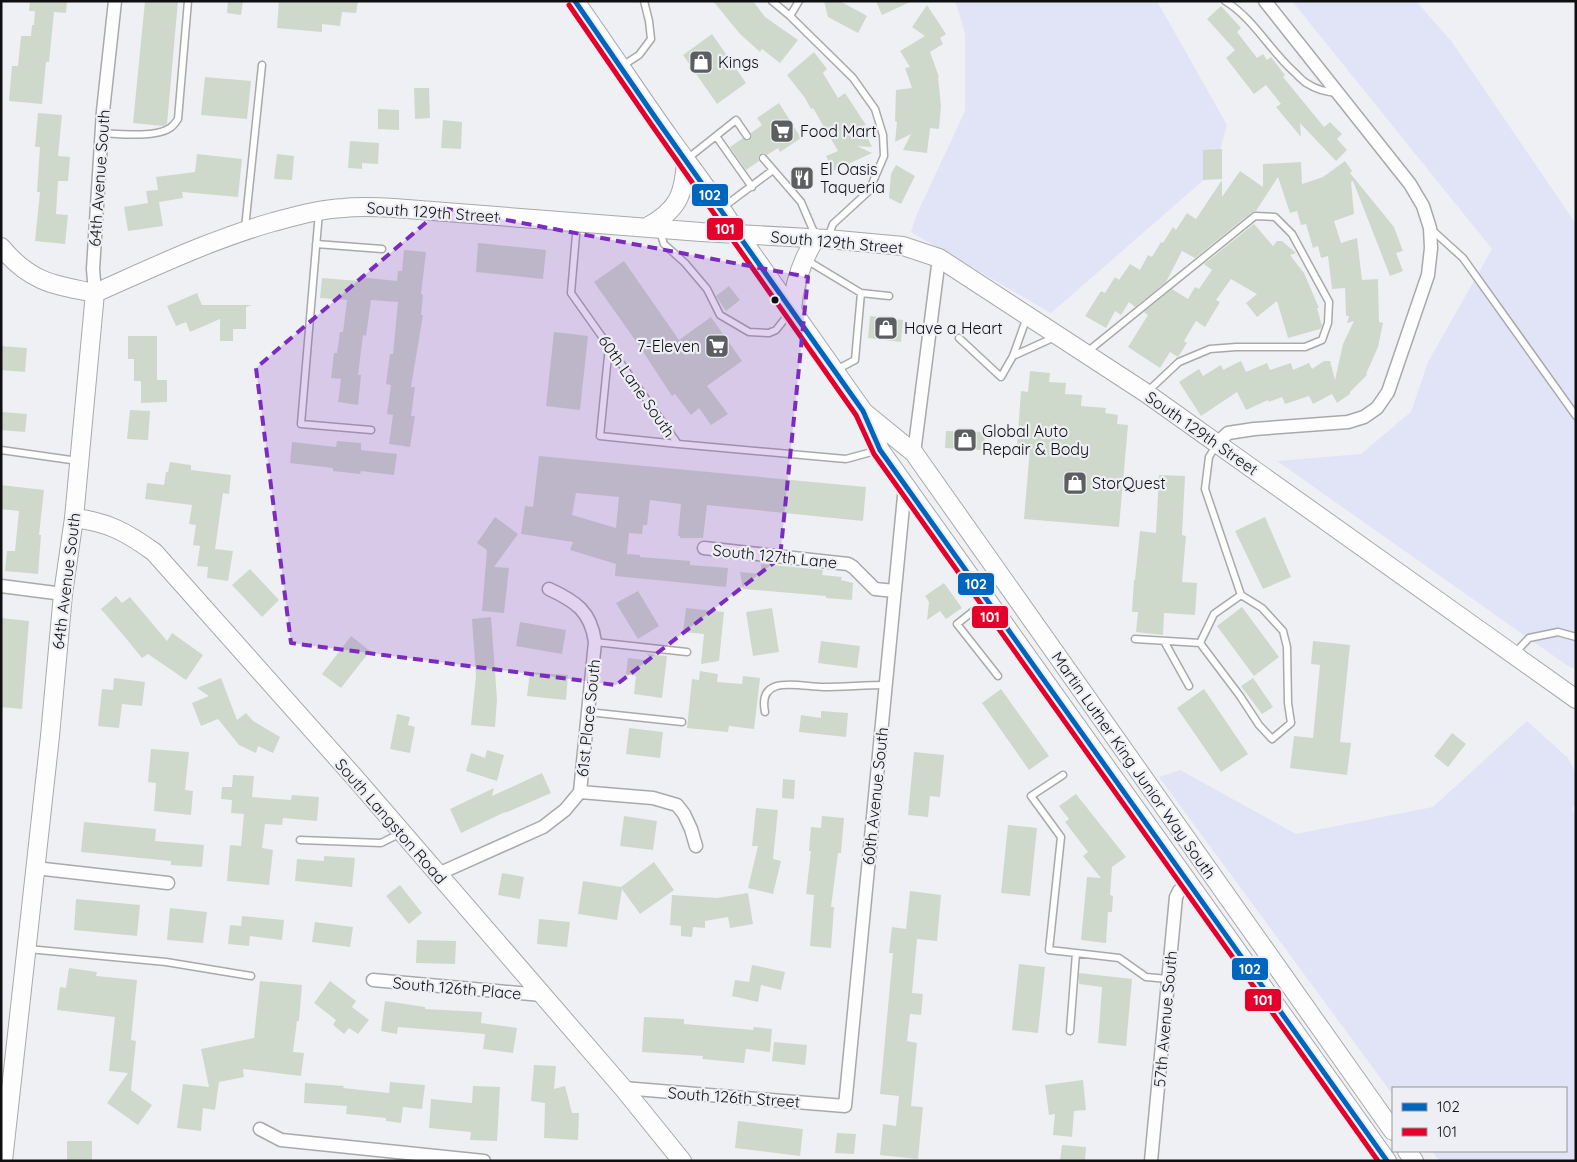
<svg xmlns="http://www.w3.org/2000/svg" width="1577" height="1162" viewBox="0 0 1577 1162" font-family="Quicksand,sans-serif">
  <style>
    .green { fill: #e1e3f7 }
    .building { fill: #ced9cc; fill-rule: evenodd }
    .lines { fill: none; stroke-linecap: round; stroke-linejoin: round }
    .lane-casing { stroke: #a9a9ab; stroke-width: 9 }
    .street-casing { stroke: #a9a9ab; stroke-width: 15 }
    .secondary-casing { stroke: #a9a9ab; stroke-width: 20 }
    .lane { stroke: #fdfdfd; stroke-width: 6 }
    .street { stroke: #fdfdfd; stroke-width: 12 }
    .secondary { stroke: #fdfdfd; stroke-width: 18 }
    .bus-1-casing { stroke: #eeeff4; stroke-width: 9 }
    .bus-2-casing { stroke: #eeeff4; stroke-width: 9 }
    .bus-1 { stroke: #0065bd; stroke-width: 5 }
    .bus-2 { stroke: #e4002b; stroke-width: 5 }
    .marked { fill: #7b2cbf; fill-opacity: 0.2; stroke: #7b2cbf; stroke-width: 4; stroke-dasharray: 10 6; stroke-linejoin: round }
    .bus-dot { fill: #0f0f11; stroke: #eeeff4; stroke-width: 2 }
    .labels { text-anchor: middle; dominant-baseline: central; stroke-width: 4.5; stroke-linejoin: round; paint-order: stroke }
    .poi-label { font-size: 16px; fill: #0f0f11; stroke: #eeeff4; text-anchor: start }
    .street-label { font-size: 16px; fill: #0f0f11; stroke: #eeeff4 }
    .line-badge { stroke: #eeeff4; stroke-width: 2 }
    .badge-label { font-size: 14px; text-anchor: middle; font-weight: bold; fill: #fff }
  </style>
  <rect width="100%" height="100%" fill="#eff0f3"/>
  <path class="green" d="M955 1H1157L1227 125 1214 171 1051 313 911 232 916 216 965 111V33Z
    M1292 1H1416L1452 42 1576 224V669L1568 666 1277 461 1361 454 1411 412 1428 362 1492 249Z
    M1527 721 1568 758 1576 773V804L1572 808 1576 816V1161H1439L1432 1151H1566V1088H1393V1095L1159 777 1180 770 1296 834 1433 807Z"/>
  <path class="building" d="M30 1H67L66 13 54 12 49 62H46L42 104 9 101 12 66H18L21 36H31L32 25H34L35 11H29Z
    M145 1H178L167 124 163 126 133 123Z
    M228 1H243L241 15 227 13Z
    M279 1H358L356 13 342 12 340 26 322 24V32L277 28Z
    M713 1H753L765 17 798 40 780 63 762 49 760 52 740 34Z
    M824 1H840L867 16 858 33 828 17Z
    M876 1H912L882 15Z
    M927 5 946 34 940 38 943 44 930 52 939 77H938L941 106 939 129 930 128 927 153 903 150 911 134 895 142 897 122 895 121 896 90 912 88 905 68 910 67 900 51 925 36 912 27Z
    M1221 6 1241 28 1237 32 1257 58 1263 54 1267 60 1271 57 1285 75 1283 77 1324 127 1330 122 1342 134 1337 139 1347 150 1336 161 1300 123 1301 137 1276 107 1281 104 1266 85 1254 94 1226 58 1235 50 1207 19Z
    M712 34 746 83 717 104 683 55Z
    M814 52 827 69 823 73 838 98 845 93 866 125 862 126 872 147 857 146 872 153 833 171 826 156 838 151 813 108 811 109 805 98 787 75Z
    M205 77 251 81 247 119 201 115Z
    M414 88H429L430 118 415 119Z
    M779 103 801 138 780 152 778 148 767 155 764 153 760 154 758 157 759 161 746 170 730 147 743 138 747 141 750 140 752 136 751 133 762 125 757 118Z
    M378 109 399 110V130L378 129Z
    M38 113 62 115 58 156 70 157 68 181H58L56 214 68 215 65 244 35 241 40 192H37L40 147H35Z
    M443 120 462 122 461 149 441 148Z
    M350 141 379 143 378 164 362 163V169L348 168Z
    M1222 149V179L1203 180V150Z
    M197 154 242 159 238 197 182 192 183 198 159 202 163 226 128 231 124 207 148 203 146 191 158 190 156 177 195 172Z
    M277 154 294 156 292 180 274 179Z
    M1345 161 1352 171 1350 173 1394 227 1403 251 1396 253 1403 271 1390 276 1353 181 1351 182 1354 214 1334 221 1341 243 1357 238 1362 280 1378 279 1379 322 1383 323 1378 347 1366 374 1367 375 1350 392V394L1337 403 1332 394 1313 404 1309 396 1285 404 1282 397 1269 402 1268 400 1246 410 1237 392 1201 416 1179 382 1199 369 1203 376 1221 365 1223 370 1241 361 1246 372 1267 363 1270 370 1291 363 1293 370 1309 363 1312 369 1324 361H1330L1335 380 1343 344 1354 321 1347 323 1349 316H1346L1345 288 1332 289 1328 256 1321 258 1318 246 1313 248 1306 224 1301 225 1297 211 1290 213 1278 177 1256 211 1252 212 1195 258 1182 251 1166 282 1135 307 1129 302 1121 315 1115 311 1106 328 1085 316 1101 291 1105 293 1115 277 1119 280 1130 264 1140 270 1148 255 1152 257 1161 242 1163 243 1173 227 1176 230 1187 213 1196 219 1222 180V197L1240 171 1263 187V164L1301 162 1302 184 1323 177Z
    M896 165 915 176 901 204 889 198 891 174Z
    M1254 224 1273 246 1277 241H1282L1296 253 1290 255 1304 273 1319 308H1317L1322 326 1320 329 1288 338 1277 301 1257 317 1246 303 1257 294 1231 279 1216 300 1220 302 1205 327 1196 321 1184 341 1187 343 1178 357 1170 352 1160 368 1128 347 1148 315 1144 312 1172 289 1188 299 1195 287 1199 289 1212 270 1204 264Z
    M478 243 546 250 543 279 476 272Z
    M404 250 426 252 421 294 423 295 421 315H423L411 387H415L411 416H415L410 447 389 444 393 415 387 414 391 385 386 384 390 354H393L398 302 371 300 366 336 363 335 358 375H361L358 405 338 402 341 379 331 378 334 353H337L340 332H343L347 300 320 298 322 278 359 281V277L397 281 398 271H402Z
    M624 261 679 340 711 317 742 361 707 386 728 414 711 425 699 408 691 415 675 394 672 396 640 347 594 282Z
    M729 286 740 300 726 311 716 296Z
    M197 293 202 305H252L246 307V329H233V341H220V319L190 332 186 322 176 326 167 306Z
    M870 316 903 320 901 342 868 338Z
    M554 332 588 336 580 410 546 406Z
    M128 336H157V380H167V402L141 403V381H134V359H128Z
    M1 346 27 348 25 372 1 370Z
    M1030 371 1050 373 1049 382 1066 383 1065 394 1082 395 1081 406 1106 408 1105 413 1118 415 1117 424 1128 425 1119 527 1024 519 1030 448 1017 446 1021 391 1028 392Z
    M130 410 150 411 148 440 127 439Z
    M2 412 27 414 25 432 1 430Z
    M946 431 985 432 984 450 945 448Z
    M337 441 361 443V450L397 454 394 475 361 471 360 474 333 471V468L290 463 292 442 336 447Z
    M539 456 866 487 863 521 707 505 703 538H680V536H678L681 504 650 500 647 525H643L642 534 629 533 627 554 640 555V557L690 561V565L728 568 726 587 615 576 616 564 570 550 573 542 521 534 525 506 533 507ZM576 493 619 497 616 528 572 515Z
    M170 462 191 465V470L231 475 229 494 223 493 215 549 233 551 228 581 207 578 208 567 197 566 200 546 193 545 196 525 189 524 192 505 145 499 147 483 164 485 166 472H168Z
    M1159 475 1185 476 1182 535 1186 536 1182 582 1197 583 1195 615 1164 613 1163 635 1136 632 1138 612H1132L1134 580H1135L1140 531 1156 533Z
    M1 485 44 490 39 535H41L38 574 5 571 7 551H15L19 511 1 509Z
    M495 517 518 534 494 567 509 568 504 613 482 611 487 550 477 543Z
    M1265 517 1291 577 1263 589 1235 531Z
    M761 564 823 570 822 575 842 577 841 580 853 583 852 600 826 598V596L743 589 740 572 761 574Z
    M250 569 279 600 262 617 232 585Z
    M944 583 962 608 946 619 940 611 927 620 929 602 925 596Z
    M638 591 659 626 638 639 616 603Z
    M116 596 122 603 130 597 167 641 172 633 203 655 186 680 148 654 142 658 124 636 101 609Z
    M1242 607 1279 657 1254 676 1217 626Z
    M686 608 724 612 719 661 701 664 704 634 683 632Z
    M772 608 779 652 753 656 746 612Z
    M491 617 497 699 495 727 471 725 476 676 472 619Z
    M1 618 29 621 22 709 1 707Z
    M520 622 566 630 562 654 516 646Z
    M351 636 370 651 341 688 322 674Z
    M821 641 860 646 857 668 818 663Z
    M1313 641 1350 645 1340 742 1351 743 1347 775 1290 768 1294 736 1313 738 1320 665 1311 664Z
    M647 654 667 656 662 698 634 694 636 676 626 674 628 658 652 661Z
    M700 671 718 674 717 682 742 684 743 676 760 678 754 729 729 726 728 732 687 728 692 679 699 680Z
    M530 672 568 675 566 700 527 696Z
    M114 678 145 682 142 706 122 704 119 728 98 726 102 689 113 690Z
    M221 678 237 720 246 713 253 721 280 737 273 753 258 746 256 753 239 745 218 719 201 726 192 703 209 696 197 688Z
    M1253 678 1273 707 1262 714 1241 686Z
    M1001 689 1049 756 1029 770 982 703Z
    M1204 689 1248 754 1221 772 1177 708Z
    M821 711 848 713 846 737 799 732 801 715 821 718Z
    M397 714 410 717 408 725 415 727 410 753 390 749Z
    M629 728 663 732 660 758 626 754Z
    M1452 733 1466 744 1448 767 1434 756Z
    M151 749 189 752 185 790 193 791 191 815 154 811 156 783 148 782Z
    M487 750 504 755 497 781 466 771 471 753 485 758Z
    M914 752 944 755 940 797 930 796 928 817 908 815Z
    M542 773 551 793 505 813V812L461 833 450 809 494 788 492 796Z
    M233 775 254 776 252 797 291 800 292 795 319 797 317 821 283 818 282 825 265 824 262 848 273 850 269 885 227 881 230 845 241 846 244 814 231 813 232 800 221 799 222 787H232Z
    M783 779 795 780 794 799 782 798Z
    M1076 794 1126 857 1112 867 1110 895 1113 896 1112 912H1108L1106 943 1081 940 1087 877 1101 878 1083 856 1088 852 1065 822 1069 819 1059 806Z
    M756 808 778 810 773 859 781 861 773 894 748 888 758 846H752Z
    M624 816 657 821 653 850 620 846Z
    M822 816 844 818 841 853H838L831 907H834L831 948 810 946 814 895 806 894 811 851H809L811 827 821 828Z
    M84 822 156 829 155 841 204 845 202 867 171 865V861L81 852Z
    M1008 825 1037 828 1030 896 1001 893Z
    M324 856 355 858 352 887 295 881 297 859 324 861Z
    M654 862 674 890 640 914 622 889 617 920 578 914 583 881 621 887Z
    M502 873 524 877 520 899 498 895Z
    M400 885 422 913 409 924 386 896Z
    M910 891 941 895 937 941 917 939 912 993 923 994 921 1015 910 1014 907 1041 917 1043 911 1106 923 1107 918 1159 880 1155 883 1124 896 1126 899 1096 880 1094 893 953H889L892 927 906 929Z
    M748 893 753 924 730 928 728 917 705 921V928L693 927 692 937 681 936V926L670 925 672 895 717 898Z
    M76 899 140 905 137 936 74 930Z
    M170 908 207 912 203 943 167 940Z
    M242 916 284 920 282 940 250 936 249 946 228 944 230 925 241 926Z
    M539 919 570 922 567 947 537 944Z
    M315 922 353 927 350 947 312 942Z
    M417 940 456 941 455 964 416 963Z
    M1019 964 1045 967 1038 1033 1012 1030Z
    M752 965 785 972 781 990 761 985 758 1002 732 996 735 980 749 982Z
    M69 968 97 972 96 976 137 980 131 1040 136 1041 131 1090 152 1105 138 1125 107 1103 128 1073 109 1071 115 1017 57 1010 60 987 66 988Z
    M1079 973 1132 979 1126 1046 1098 1043 1102 987 1079 984Z
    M260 981 302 985 299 1021H297L293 1052 304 1053 301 1076 243 1069 244 1077 219 1082 215 1110 203 1108 201 1131 177 1128 183 1084 209 1087 201 1049 254 1038Z
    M330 981 356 1001 352 1007 369 1020 358 1034 349 1028 344 1034 333 1025 336 1020 314 1003Z
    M385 1001 425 1007V1009L482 1012 481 1023 517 1028 513 1053 483 1049 485 1034 398 1027 397 1034 381 1031Z
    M644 1017 684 1019V1024L753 1030 754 1027 772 1029 770 1052 746 1049 744 1063 702 1059 703 1056 642 1052Z
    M774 1042 807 1045 805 1065 772 1061Z
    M534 1065 556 1066 554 1089 565 1086 572 1113H579L578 1140 544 1138 545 1103 531 1101Z
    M1083 1080 1086 1110 1074 1111 1072 1137 1053 1135 1055 1114 1049 1115 1045 1085Z
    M390 1082 425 1085 422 1109 403 1107 401 1123 386 1121V1118L346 1114 347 1106 304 1103 305 1083 344 1086 343 1088 389 1093Z
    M473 1086 500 1087 497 1141 470 1140 471 1132 429 1128 431 1099 472 1103Z
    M738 1121 803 1129 800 1156 735 1148Z
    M837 1133 856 1134 854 1154 835 1153Z
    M67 1141H92V1161H67Z
    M1062 1145 1086 1147 1085 1161H1060Z"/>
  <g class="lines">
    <g class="lane-casing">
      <path id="lane" d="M772 1 790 16
        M799 1 790 16 853 78 875 109 883 135 884 156 869 191 833 224 828 237
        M1225 1C1253 18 1269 49 1293 71 1298 75 1302 81 1308 84 1317 90 1327 92 1337 93
        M622 66 639 55 651 39 649 21 644 1
        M102 133C119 134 155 138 170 128 173 126 176 122 178 119L188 1
        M716 136 752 187
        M763 158 801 202 816 237
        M687 159 736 120 747 136
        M722 208 773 170
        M319 212 301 424 371 430
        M577 223 571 293 678 444 846 459 879 450
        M245 228 262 65
        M1431 229 1463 258 1576 416
        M660 232 664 244 685 263 707 289 720 315 749 332 769 333 776 330 791 311
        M316 244 382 249
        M806 258 813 264 861 293 889 296
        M1027 317 1013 356 1055 337
        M959 338 1001 377 1013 356
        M609 346 600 436 678 444
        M1087 352 1255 216 1275 217 1292 234 1329 302 1328 323 1322 340 1305 347H1236L1210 349 1179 362 1147 392
        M836 370 855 360 861 293
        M1217 444 1209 457 1205 489 1241 595 1214 614 1200 643 1240 696 1259 725 1272 739 1291 723 1288 703 1287 647 1283 631 1262 608 1241 595
        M1 450 78 461
        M986 601 957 624 998 676
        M1135 639 1200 643
        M1164 641 1189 686
        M595 642 687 652
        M1515 653 1529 638 1558 632 1576 637
        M588 712 682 722
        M765 712C757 673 801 687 823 687 844 687 865 685 886 685
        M1063 775 1031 796 1061 837 1049 950 1076 953
        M300 840 381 843 401 833
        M28 949 166 962 251 976
        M1070 1031 1076 953 1119 958 1146 977 1168 979"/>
    </g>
    <g class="street-casing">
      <path id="street" d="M95 293 93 269 103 111 115 1
        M1217 443 1228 433 1254 429 1348 422 1364 417 1377 408 1388 392 1428 275 1431 248 1430 228 1423 206 1410 184 1265 1
        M914 453 939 258
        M704 548 848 564 853 567 875 589 895 591
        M1 586 63 594
        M580 792 653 798 677 805 684 814 691 829 696 846
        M35 868 168 883
        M438 874 543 827 565 810 580 792 595 642C591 611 575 601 549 589
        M373 980 542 995
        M623 1088 845 1106 905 486
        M260 1129 281 1140 484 1161
        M1151 1161 1176 897 1179 891 1189 882"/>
    </g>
    <g class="secondary-casing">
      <path id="secondary" d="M575 1C607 46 637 92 669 137 692 169 717 201 738 234L863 411 880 450 1387 1161
        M647 227C678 210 684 195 686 160
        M1 247C30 282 53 285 95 293
        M95 293C154 267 210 240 273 222 296 216 320 209 344 208 361 206 377 207 394 208L701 232 827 239 903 246 939 258 1146 393 1576 699
        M792 310C794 283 801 261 816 238
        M865 413 914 453 1393 1131
        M74 518C108 522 126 532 154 552L356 779 623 1088 682 1161
        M1407 1151 1414 1161
        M3 1161 50 736 63 594 74 518 95 293"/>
    </g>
    <use href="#lane" class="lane"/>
    <use href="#street" class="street"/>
    <use href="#secondary" class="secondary"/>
    <g class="bus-1-casing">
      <path id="bus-1" d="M575 1 657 120 863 411 880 450 1387 1161"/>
    </g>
    <g class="bus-2-casing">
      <path id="bus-2" d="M569 5 651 124 856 415 874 454 1378 1161"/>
    </g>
    <use href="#bus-1" class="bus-1"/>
    <use href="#bus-2" class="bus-2"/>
  </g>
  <path class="marked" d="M443 208 808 277 780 558 616 685 291 643 256 368Z"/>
  <defs>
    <g id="shop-square" transform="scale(1.25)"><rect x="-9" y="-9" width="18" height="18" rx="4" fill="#5d5e60" stroke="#eeeff4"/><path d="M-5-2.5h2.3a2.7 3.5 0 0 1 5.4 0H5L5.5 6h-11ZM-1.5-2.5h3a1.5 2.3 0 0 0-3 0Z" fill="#fff"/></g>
    <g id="supermarket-square" transform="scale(1.25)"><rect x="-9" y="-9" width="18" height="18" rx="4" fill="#5d5e60" stroke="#eeeff4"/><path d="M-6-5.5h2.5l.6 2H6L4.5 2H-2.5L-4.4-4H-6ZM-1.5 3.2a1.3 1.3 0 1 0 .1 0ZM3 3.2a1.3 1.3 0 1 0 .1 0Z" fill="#fff"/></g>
    <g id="restaurant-square" transform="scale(1.25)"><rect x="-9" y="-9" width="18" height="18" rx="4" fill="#5d5e60" stroke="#eeeff4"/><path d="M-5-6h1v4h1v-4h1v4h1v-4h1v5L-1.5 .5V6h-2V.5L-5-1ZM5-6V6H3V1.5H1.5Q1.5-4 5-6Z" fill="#fff"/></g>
  </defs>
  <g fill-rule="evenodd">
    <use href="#shop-square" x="701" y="62"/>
    <use href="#supermarket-square" x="782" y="131"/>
    <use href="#restaurant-square" x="802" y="178"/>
    <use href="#shop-square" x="886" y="328"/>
    <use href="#supermarket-square" x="717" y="346"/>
    <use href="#shop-square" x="965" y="440"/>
    <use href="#shop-square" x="1075" y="483"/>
  </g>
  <circle class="bus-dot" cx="775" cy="300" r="4.5"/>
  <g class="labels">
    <g class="poi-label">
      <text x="718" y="62">Kings</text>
      <text x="800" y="131">Food Mart</text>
      <text x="820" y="169">El Oasis<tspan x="820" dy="18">Taqueria</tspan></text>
      <text x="904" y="328">Have a Heart</text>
      <text x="700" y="346" text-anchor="end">7-Eleven</text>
      <text x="982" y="431">Global Auto<tspan x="982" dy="18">Repair &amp; Body</tspan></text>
      <text x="1092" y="483">StorQuest</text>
    </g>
    <g class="street-label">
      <text transform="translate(99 178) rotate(-86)">64th Avenue South</text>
      <text transform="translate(433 212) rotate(4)">South 129th Street</text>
      <text transform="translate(837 242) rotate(5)">South 129th Street</text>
      <text transform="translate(637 386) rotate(55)">60th Lane South</text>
      <text transform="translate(1202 433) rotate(35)">South 129th Street</text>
      <text transform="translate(775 556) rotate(6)">South 127th Lane</text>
      <text transform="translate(66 581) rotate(-83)">64th Avenue South</text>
      <text transform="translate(588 718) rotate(-84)">61st Place South</text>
      <text transform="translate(1134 765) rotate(55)">Martin Luther King Junior Way South</text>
      <text transform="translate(875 796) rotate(-84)">60th Avenue South</text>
      <text transform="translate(391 821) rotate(49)">South Langston Road</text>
      <text transform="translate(457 988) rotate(5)">South 126th Place</text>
      <text transform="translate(1165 1019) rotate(-85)">57th Avenue South</text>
      <text transform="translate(734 1097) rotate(4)">South 126th Street</text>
    </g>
  </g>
  <g class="line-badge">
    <rect x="691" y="183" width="38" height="24" rx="5" fill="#0065bd"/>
    <rect x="706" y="217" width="38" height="24" rx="5" fill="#e4002b"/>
    <rect x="957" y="572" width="38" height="24" rx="5" fill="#0065bd"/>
    <rect x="971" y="605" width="38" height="24" rx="5" fill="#e4002b"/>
    <rect x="1231" y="957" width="38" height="24" rx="5" fill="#0065bd"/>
    <rect x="1244" y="988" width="38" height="24" rx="5" fill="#e4002b"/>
  </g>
  <g class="badge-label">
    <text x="710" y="200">102</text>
    <text x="725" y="234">101</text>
    <text x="976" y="589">102</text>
    <text x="990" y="622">101</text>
    <text x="1250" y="974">102</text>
    <text x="1263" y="1005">101</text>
  </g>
  <rect width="1577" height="1162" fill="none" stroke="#0f0f11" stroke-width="5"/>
  <rect x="1392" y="1087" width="175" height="65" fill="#eeeff4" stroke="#959599"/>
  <rect x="1402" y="1103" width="25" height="8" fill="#0065bd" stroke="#959599"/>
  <text x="1437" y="1112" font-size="15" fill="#0f0f11">102</text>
  <rect x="1402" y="1128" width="25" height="8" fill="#e4002b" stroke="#959599"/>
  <text x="1437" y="1137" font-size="15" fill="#0f0f11">101</text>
</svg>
